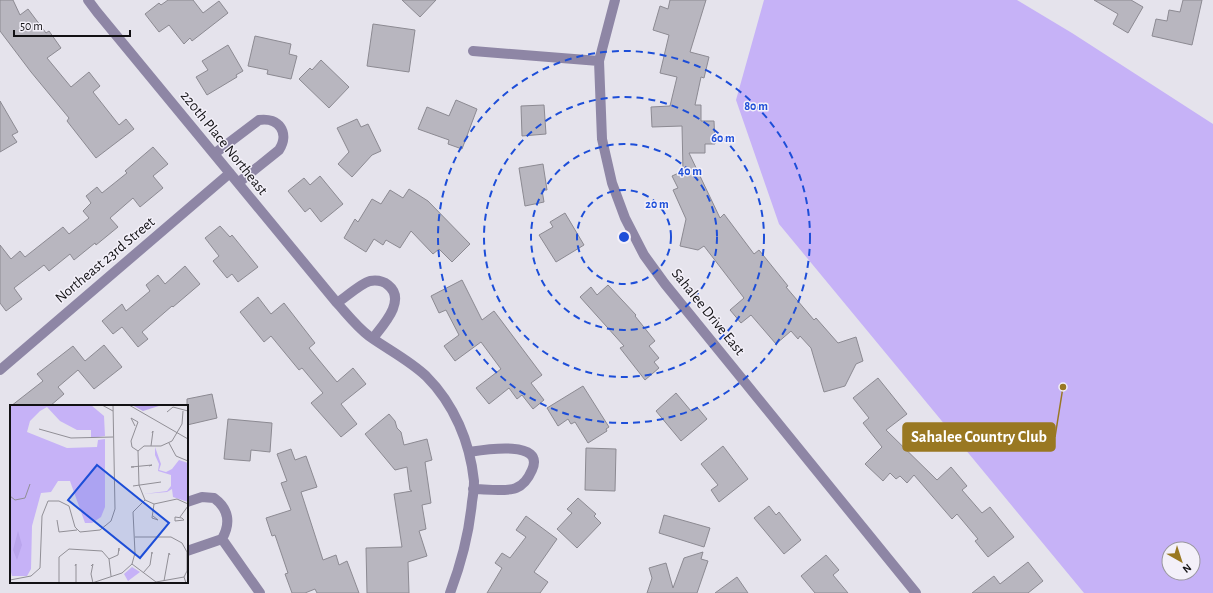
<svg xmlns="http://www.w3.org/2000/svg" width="1213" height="593" viewBox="0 0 1213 593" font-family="'Alegreya Sans',sans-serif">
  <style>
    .green { fill: #c6b2f7; fill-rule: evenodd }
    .building { fill: #b8b6bf; stroke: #8c8a92 }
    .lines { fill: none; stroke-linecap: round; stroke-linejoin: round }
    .street { stroke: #8e86a5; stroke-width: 10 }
    .ring { fill: none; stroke: #1d4ed8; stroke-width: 2; stroke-dasharray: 7 5 }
    .labels { text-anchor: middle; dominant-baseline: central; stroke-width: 3; stroke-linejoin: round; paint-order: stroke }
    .street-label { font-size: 15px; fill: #121114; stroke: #f3f0f9 }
    .inset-road { fill: none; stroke: #918f96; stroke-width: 1 }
    .view { fill: #1d4ed8; fill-opacity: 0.15; stroke: #1d4ed8; stroke-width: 2 }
    .inset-edge { fill: none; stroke: #121114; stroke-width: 2 }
    .centre { fill: #1d4ed8; stroke: #f3f0f9; stroke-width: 2 }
    .ring-label { font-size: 12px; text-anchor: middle; font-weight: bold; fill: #1d4ed8; stroke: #f3f0f9; stroke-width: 3; stroke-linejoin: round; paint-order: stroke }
    .leader { fill: none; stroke: #997822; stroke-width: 1.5 }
    .callout-dot { fill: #997822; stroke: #f3f0f9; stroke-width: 1.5 }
    .callout { fill: #997822; stroke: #997822; stroke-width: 1.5 }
    .callout-label { font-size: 16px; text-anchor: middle; font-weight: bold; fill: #fff }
  </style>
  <rect width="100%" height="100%" fill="#e5e3ec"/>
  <path class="green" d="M764 0H1017L1072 33 1213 124V593H1084L779 224 736 100ZM1169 549H1193V573H1169Z"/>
  <path class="building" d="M0 0H13L20 15 28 9 46 33 49 31 61 48 47 58 71 87 89 72 100 86 93 92 119 125 126 119 134 129 96 158 67 121 69 118 31 72 0 31Z
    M168 0H193L203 13 219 1 228 13 192 41 190 38 184 44 169 25 159 32 145 14 159 3 161 5Z
    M402 0H436L420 17Z
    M670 0H706L690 52 709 57 704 78 701 77 695 105H701V121H714L715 144H705V153H689L720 218 724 214 754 254 759 250 788 286 786 287 814 320 816 318 838 343 856 337 863 361 856 364 845 386 824 392 811 348 800 336 798 339 791 331 776 344 751 315 741 323 730 310 744 298 704 246 698 250 680 246 686 219 673 190 678 188 672 176 683 171 682 126 652 127 651 107 670 106 677 77 660 73 669 35 653 30 660 6 668 9Z
    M1094 0H1131L1143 7 1128 33 1113 24 1118 14Z
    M1183 0H1202L1192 45 1152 36 1156 19 1167 21 1169 10 1180 12Z
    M373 24 415 30 409 72 367 66Z
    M255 36 291 44 289 54 297 56 291 79 267 74 268 70 248 66Z
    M228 45 243 71 236 75 237 77 207 95 196 77 208 70 202 61Z
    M321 60 349 87 329 108 299 79 310 68 312 70Z
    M456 100 477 109 462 149 448 144 449 140 418 129 427 107 449 116Z
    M0 101 18 132 12 135 17 142 0 152Z
    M544 105 546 134 522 136 521 106Z
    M357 119 361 127 368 124 381 151 372 155 352 177 338 164 349 152 337 128Z
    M153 147 168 164 153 176 163 188 140 207 133 198 110 218 118 227 96 245 95 243 74 260 70 254 49 271 44 265 14 288 22 299 6 311 0 303V245L11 259 20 251 25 257 63 227 69 234 89 218 83 211 91 203 86 196 97 187 102 193 127 173 125 171Z
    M543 164 547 190H542L544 202 525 206 519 168Z
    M320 176 343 204 321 222 310 208 305 212 288 191 304 178 310 185Z
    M409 189 428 201 470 244 452 262 439 249 433 254 411 231 400 248 386 240 383 245 374 239 366 252 344 238 355 219 358 222 372 199 381 204 390 190 403 198Z
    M565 213 584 245 556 262 539 235 553 227 550 222Z
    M220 226 230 237 232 235 258 267 238 282 232 274 227 278 213 261 219 256 205 238Z
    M185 266 200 284 173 307 172 306 142 332 148 339 138 347 122 327 113 334 102 321 122 304 126 311 150 291 146 285 158 275 165 284Z
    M462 280 482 320 494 311 542 375 531 383 544 400 533 409 522 395 517 399 509 388 489 404 476 388 501 369 481 342 455 361 444 346 459 335 446 310 439 313 431 296Z
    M608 285 636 315 635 316 655 341 649 346 659 358 654 362 659 368 645 380 620 348 624 346 580 297 591 287 597 295Z
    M258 297 271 314 284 303 315 343 309 348 337 382 353 368 366 384 341 404 357 424 341 437 311 403 323 393 302 368 299 370 271 336 264 342 240 312Z
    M104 345 122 367 94 389 78 370 58 387 64 394 50 406H11L43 381 37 374 73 346 85 361Z
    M878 378 907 414 886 430 937 480 951 467 967 486 962 490 982 513 990 507 1014 537 988 557 975 541 978 539 957 514 952 519 914 475 907 483 900 476 896 479 890 473 883 481 865 464 882 447 863 423 869 418 853 398Z
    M583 386 609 427 606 429 607 431 588 443 575 422 571 424 568 419 558 426 547 408Z
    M676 393 691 411 697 407 707 419 681 441 656 411Z
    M212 394 217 418 187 425V399Z
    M389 414 395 421 397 428 401 432 404 445 427 439 432 460 425 462 431 503 422 505 426 529 419 531 427 556 408 562 409 593H367L366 548 402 547 394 494 412 491 410 490 407 467 395 470 365 434Z
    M228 419 272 423 270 452 251 450 250 461 224 459Z
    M723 446 748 479 719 502 711 490 718 485 701 464Z
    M586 448 616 449 615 491 585 490Z
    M291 449 295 460 306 456 317 487 301 492 323 560 336 555 339 565 347 561 359 593H317L315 589 305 593H292L285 574 288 573 275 535 272 536 266 518 291 510 281 483 287 481 277 454Z
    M578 498 596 514 594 516 601 523 577 548 557 529 572 513 567 509Z
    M769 506 776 515 779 512 801 540 784 554 754 518Z
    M664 515 710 528 704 547 659 533Z
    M526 516 557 539 534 572 548 582 540 593H487L502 568 495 563 502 553 510 558 526 537 516 530Z
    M703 552 701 559 708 561 697 593H647L652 578 649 568 666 563 673 588 684 558Z
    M826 555 839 570 833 575 848 593H815L801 576Z
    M1028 562 1043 581 1028 593H972L994 576 1000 584Z
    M737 577 748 593H715Z"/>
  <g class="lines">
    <path class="street" d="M88 0 97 12 337 303C347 314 357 327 369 336 387 349 409 360 426 376 454 404 470 442 474 481 474 488 473 496 472 502 469 534 461 564 450 593
      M615 0 599 61 602 139 612 183 625 218 644 255 665 284 916 593
      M473 51 599 61
      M214 154 259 120C279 117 290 133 279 150L238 183
      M337 303C346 297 360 284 370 281 376 280 383 281 388 285 407 300 383 325 373 338
      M0 370 230 173
      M469 452C482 450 546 439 532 470 529 477 524 485 516 488 507 492 484 489 473 489
      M187 502 202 497 214 498C229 509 231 523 222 539L187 551
      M222 539 260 593"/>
  </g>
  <g class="ring">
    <circle cx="624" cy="237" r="47"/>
    <circle cx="624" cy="237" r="93"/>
    <circle cx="624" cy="237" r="140"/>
    <circle cx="624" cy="237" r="186"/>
  </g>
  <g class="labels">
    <g class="street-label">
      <text transform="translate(224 143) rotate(51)">220th Place Northeast</text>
      <text transform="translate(105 260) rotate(-40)">Northeast 23rd Street</text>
      <text transform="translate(708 312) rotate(51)">Sahalee Drive East</text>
    </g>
  </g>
  <g transform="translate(10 405)">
    <rect width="178" height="178" fill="#e5e3ec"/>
    <path d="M0 0H81L94 11 95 31 81 33V25H67L50 16 37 2 30 6 20 16 17 27 57 43 87 42 88 35 95 34V102L91 112 82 118H75L60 76H48L41 87 31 88 22 121 21 164 17 171H2L0 163ZM145 42 151 59 149 65 156 67 162 64 169 55 178 58V97L163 92 162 84 157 87 134 89 157 86 161 81V70L148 66 149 59 145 50ZM122 162 130 167 118 176 114 169Z" fill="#c6b2f7"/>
    <path d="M122 0H152L133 6ZM8 126 12 140 7 155 3 145Z" fill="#baa5ed"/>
    <path class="inset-road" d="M92 0 103 6M119 0 178 34M157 7 163 2 178 6M125 21 121 13 128 17 121 36 122 42 128 46M29 24 61 33 103 32M159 38 166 51 178 56M141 41 143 26 142 28M128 46 129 80 135 95 144 99 167 94 178 99M128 46 134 41H151L162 36 172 19 173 6M124 62H121L142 60 139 61M123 81 151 77M0 91 5 95 15 93 20 79M143 111 148 115 142 113 144 99M165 112 172 113 174 115 165 116ZM170 112 178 101M47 115 49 127 67 125M125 132H161L172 138 177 147V166L174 172 176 178M99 154 108 150 109 143V146M122 159 146 177 174 172M65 161 66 159V178M81 161 83 159 81 169 83 178M133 168 140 160 142 147V149M0 175 21 171 30 163 32 111 38 96H49L59 101 65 122 70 127 90 125 101 116 105 104 103 0M154 176 159 148 160 150M49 178V152L59 144 92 146 99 154 101 171M82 178 112 168 122 159 125 148 123 107 135 95"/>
    <path class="view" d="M87 60 159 118 130 153 58 95Z"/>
    <rect width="178" height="178" class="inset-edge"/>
  </g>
  <circle cx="624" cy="237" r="6" class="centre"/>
  <g class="ring-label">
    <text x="756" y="110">80 m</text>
    <text x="723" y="142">60 m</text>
    <text x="690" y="175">40 m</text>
    <text x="657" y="208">20 m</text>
  </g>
  <path class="leader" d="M1063 387L1055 437"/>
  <circle class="callout-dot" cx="1063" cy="387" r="4"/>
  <rect class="callout" x="903" y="423" width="152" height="28" rx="4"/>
  <g class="callout-label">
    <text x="979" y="442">Sahalee Country Club</text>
  </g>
  <g transform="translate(1181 561) rotate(141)"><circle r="19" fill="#f3f0f9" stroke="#99979d"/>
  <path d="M0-3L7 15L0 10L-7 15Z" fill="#997822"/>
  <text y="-6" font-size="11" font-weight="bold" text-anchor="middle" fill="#121114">N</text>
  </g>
  <path d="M14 30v6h116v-6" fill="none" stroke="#121114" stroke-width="2"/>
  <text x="20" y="30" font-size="12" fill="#121114" stroke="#f3f0f9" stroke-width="3" paint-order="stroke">50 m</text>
</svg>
